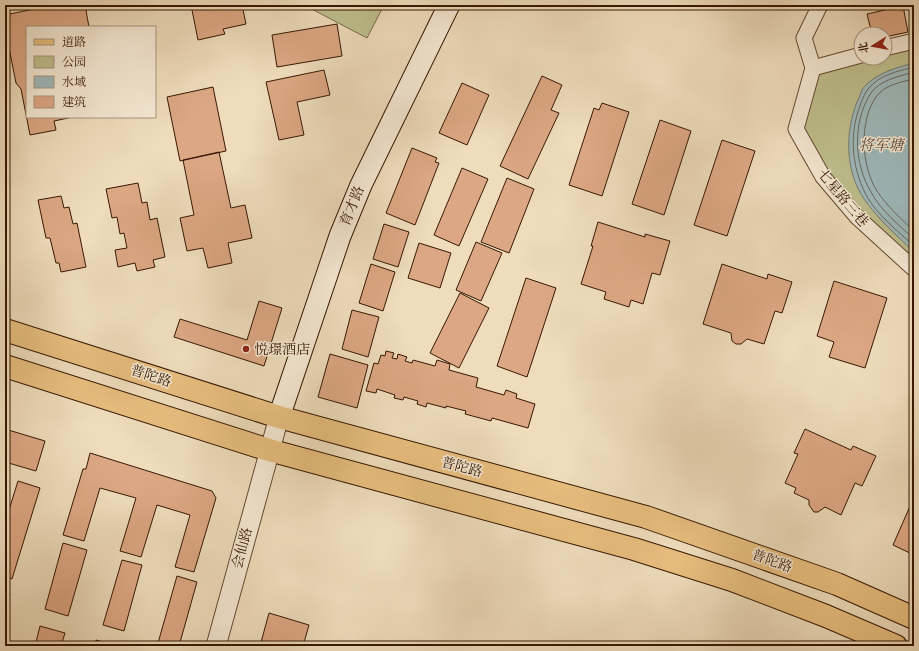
<svg xmlns="http://www.w3.org/2000/svg" width="919" height="651" viewBox="0 0 919 651" font-family="'IM FELL Double Pica','Noto Serif SC',serif">
  <style>
    .green { fill: #bebf8d; stroke: #7a6c48 }
    .water { fill: #9eb9bb; stroke: #757971 }
    .lines { fill: none; stroke-linecap: round; stroke-linejoin: round }
    .shore { stroke: #6a685f; stroke-width: 1 }
    .building { fill: #dca784; stroke: #371803 }
    .minor-casing { stroke: #654931; stroke-width: 17 }
    .tertiary-casing { stroke: #654931; stroke-width: 21 }
    .secondary-casing { stroke: #371803; stroke-width: 23 }
    .primary-casing { stroke: #371803; stroke-width: 24 }
    .minor { stroke: #f4e8d3; stroke-width: 15 }
    .tertiary { stroke: #f4e8d3; stroke-width: 19 }
    .secondary { stroke: #f4e8d3; stroke-width: 21 }
    .primary { stroke: #e7be7e; stroke-width: 22 }
    .poi-dot { fill: #8f2418; stroke: #f4e8d3; stroke-width: 1.5 }
    .labels { text-anchor: middle; dominant-baseline: central; stroke-width: 3; stroke-linejoin: round; paint-order: stroke }
    .street-label { font-size: 14px; fill: #371803; stroke: #f4e8d3 }
    .poi-label { font-size: 14px; fill: #371803; stroke: #f4e8d3; text-anchor: start }
    .water-label { font-size: 15px; font-style: italic; fill: #56483a; stroke: #f4e8d3 }
  </style>
  <rect width="100%" height="100%" fill="#eedcbb"/>
  <filter id="stains"><feTurbulence type="fractalNoise" baseFrequency=".005" numOctaves="4"/><feColorMatrix values="0 0 0 0 .2 0 0 0 0 .09 0 0 0 0 .02 0 0 0 .5 -.17"/></filter>
  <radialGradient id="worn" r=".72"><stop offset=".6" stop-color="#630" stop-opacity="0"/><stop offset="1" stop-color="#630" stop-opacity=".3"/></radialGradient>
  <path class="green" d="M304 5H384L367 38Z
    M914 41V269L857 217 796 129 813 68 861 58H885V48Z"/>
  <path class="water" d="M914 63V252C896 235 878 219 864 199 845 171 845 132 857 102 860 97 861 89 865 86 879 72 896 68 914 63Z"/>
  <g class="lines">
    <path class="shore" d="M914 67C898 71 879 75 868 89 865 92 863 99 861 103 849 133 851 165 866 195 877 215 898 231 914 246
      M914 72C900 76 880 80 871 93 852 122 854 164 871 192 881 211 899 225 914 239
      M914 79C901 82 884 85 876 97 859 121 861 166 877 191 887 206 901 219 914 231"/>
  </g>
  <path class="building" d="M54 5H85L89 27H27V117H73L54 121 56 130 30 135 21 89 16 83 5 28V15Z
    M191 5H242L246 24 223 29 225 34 198 40Z
    M719 5H736L720 8Z
    M903 6 908 32 885 37V34H872L867 14Z
    M337 24 342 56 277 67 272 35Z
    M324 70 330 95 297 102 304 135 279 140 266 82Z
    M542 76 562 85 551 110 559 113 528 179 500 166Z
    M462 83 489 95 467 145 439 133Z
    M213 87 226 151 180 161 167 97Z
    M602 103 629 112 602 196 569 185 594 108 599 110Z
    M660 120 691 131 664 215 632 204Z
    M722 140 755 151 727 236 694 225Z
    M412 148 437 158 435 162 439 163 415 225 386 213Z
    M219 152 231 208 245 205 252 238 228 243 232 263 208 268 203 248 187 251 180 218 194 215 183 160Z
    M462 168 488 179 459 246 434 235Z
    M507 178 534 189 509 253 481 242Z
    M138 183 142 203 147 202 150 220 157 218 165 257 153 260 155 267 137 271 135 263 118 267 115 250 127 248 124 233 120 234 117 217 112 218 106 189Z
    M61 196 64 208 69 207 73 224 77 223 86 267 61 272 59 263H56L50 238H46L38 200Z
    M598 222 645 237V234L670 241 660 275 652 273 643 304 631 300 629 307 604 299 606 292 581 284 593 246H591Z
    M384 224 409 232 398 267 373 259Z
    M476 242 502 253 481 301 456 290Z
    M419 243 451 253 440 288 408 278Z
    M371 264 395 272 383 311 359 303Z
    M722 264 767 279 768 274 792 282 782 313 775 311 764 344 747 339 741 344H736L732 341 731 333 703 324Z
    M526 278 556 288 527 377 497 366Z
    M834 281 887 298 865 368 829 357 834 342 817 336Z
    M460 293 489 308 459 368 430 353Z
    M259 301 282 308 264 366 174 337 180 319 247 340Z
    M352 310 379 317 368 357 342 349Z
    M386 351 394 353 392 358 397 359 398 354 407 357 405 361 412 363 413 360 435 366 437 360 450 364 449 370 478 378 476 387 504 395 506 390 517 394 516 398 535 404 528 428 492 418 491 421 465 414 466 411 446 406V408L427 403 426 407 417 404 418 401 404 397 403 400 394 398 395 395 377 389 376 393 366 391 374 363 378 364 381 355 385 356Z
    M330 354 368 365 357 408 318 397Z
    M5 429 45 441 36 471 5 462Z
    M805 429 851 450 853 446 876 456 862 486 855 483 841 515 825 507 818 512H814L809 505V500L794 493 796 488 785 483 798 454 794 453Z
    M90 453 212 491 216 498 194 572 175 567 190 515 157 505 141 557 120 551 136 498 100 488 84 541 63 535 83 469H86Z
    M18 481 40 488 12 579 5 577V523Z
    M914 497V555L893 545Z
    M63 543 87 550 68 616 45 609Z
    M122 560 142 565 124 631 103 625Z
    M177 576 197 582 179 646H170L158 643Z
    M5 593 10 594 5 612Z
    M269 613 309 625 303 646H260Z
    M40 626 65 633 61 646H35Z
    M96 640 116 646H95Z"/>
  <g class="lines">
    <g class="minor-casing">
      <path id="minor" d="M885 48 914 41
        M861 55 813 68 796 129 823 177 857 217 914 269
        M813 68 804 38 820 5"/>
    </g>
    <g class="tertiary-casing">
      <path id="tertiary" d="M216 646 279 417"/>
    </g>
    <g class="secondary-casing">
      <path id="secondary" d="M279 417 340 236 361 185 449 5"/>
    </g>
    <g class="primary-casing">
      <path id="primary" d="M5 330 279 417 646 517 837 584 914 618
        M5 366 269 450 634 549 732 580 826 616 896 646"/>
    </g>
    <use href="#minor" class="minor"/>
    <use href="#tertiary" class="tertiary"/>
    <use href="#secondary" class="secondary"/>
    <use href="#primary" class="primary"/>
  </g>
  <circle class="poi-dot" cx="246" cy="349" r="4"/>
  <g class="labels">
    <g class="street-label">
      <text transform="translate(843 198) rotate(50)">七星路三巷</text>
      <text transform="translate(352 206) rotate(-68)">育才路</text>
      <text transform="translate(151 376) rotate(18)">普陀路</text>
      <text transform="translate(462 467) rotate(15)">普陀路</text>
      <text transform="translate(242 548) rotate(-75)">会仙路</text>
      <text transform="translate(772 561) rotate(20)">普陀路</text>
    </g>
    <g class="poi-label">
      <text x="254" y="349">悦璟酒店</text>
    </g>
    <g class="water-label">
      <text x="881" y="145">将军塘</text>
    </g>
  </g>
  <rect width="919" height="651" fill="none" stroke="#eedcbb" stroke-width="20"/>
  <rect x="6" y="6" width="907" height="639" fill="none" stroke="#371803" stroke-width="2"/>
  <rect x="10" y="10" width="899" height="631" fill="none" stroke="#371803"/>
  <rect x="26" y="26" width="130" height="92" fill="#f4e8d3" stroke="#a89580"/>
  <rect x="34" y="39" width="20" height="6" fill="#e7be7e" stroke="#a89580"/>
  <text x="62" y="46" font-size="12" fill="#371803">道路</text>
  <rect x="34" y="56" width="20" height="12" fill="#bebf8d" stroke="#a89580"/>
  <text x="62" y="66" font-size="12" fill="#371803">公园</text>
  <rect x="34" y="76" width="20" height="12" fill="#9eb9bb" stroke="#a89580"/>
  <text x="62" y="86" font-size="12" fill="#371803">水域</text>
  <rect x="34" y="96" width="20" height="12" fill="#dca784" stroke="#a89580"/>
  <text x="62" y="106" font-size="12" fill="#371803">建筑</text>
  <g transform="translate(873 46) rotate(259)"><circle r="19" fill="#f4e8d3" stroke="#a89580"/>
  <path d="M0-3L7 15L0 10L-7 15Z" fill="#8f2418"/>
  <text y="-6" font-size="11" font-weight="bold" text-anchor="middle" fill="#371803">北</text>
  </g>
  <rect width="100%" height="100%" filter="url(#stains)"/>
  <rect width="100%" height="100%" fill="url(#worn)"/>
</svg>
